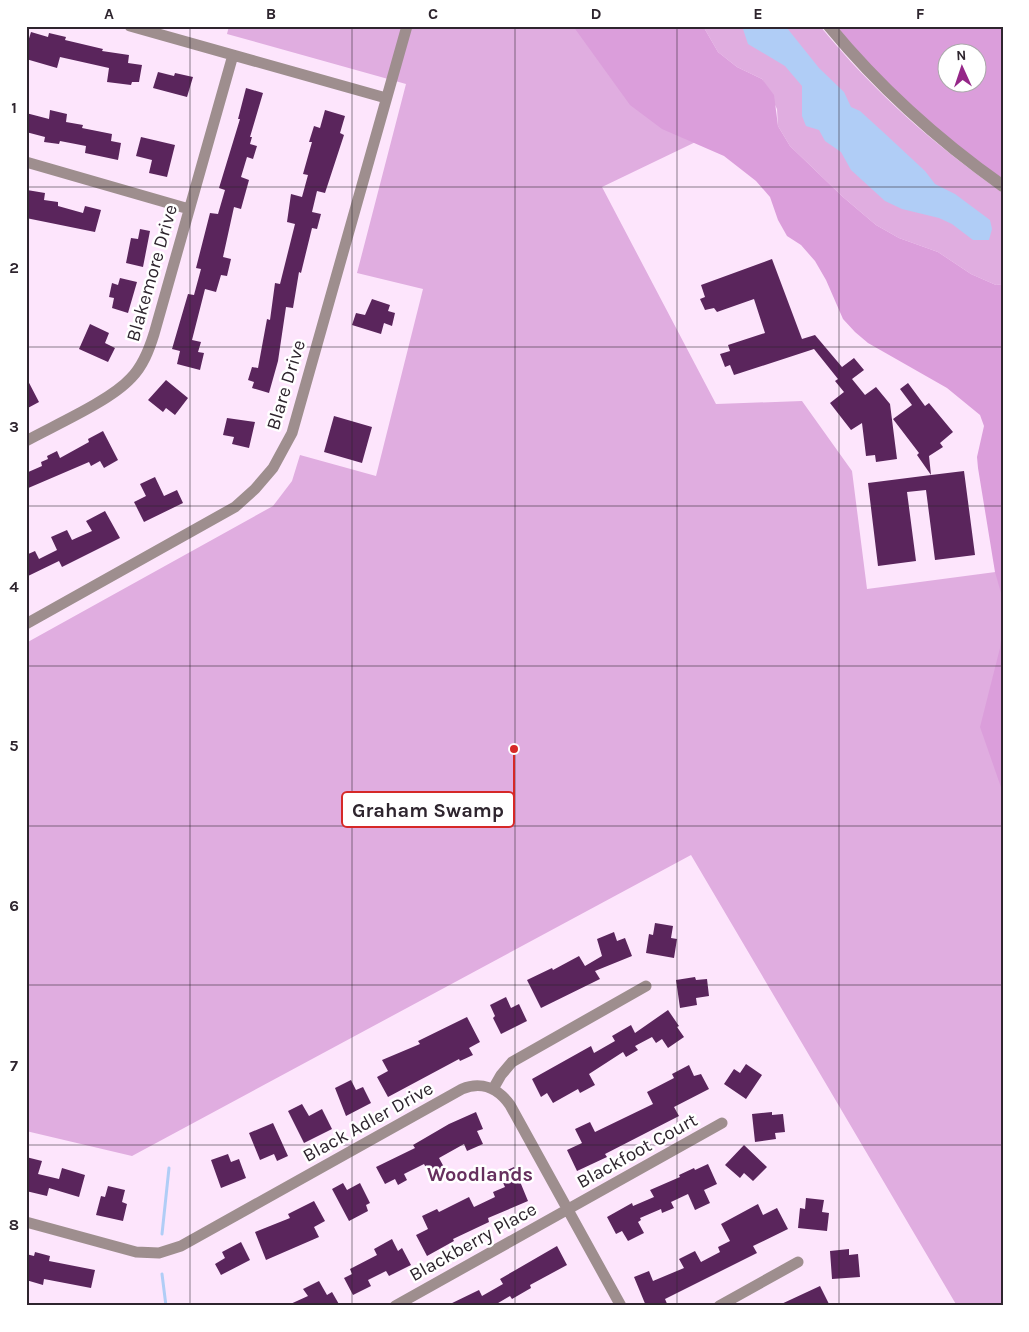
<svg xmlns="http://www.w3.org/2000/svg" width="1029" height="1332" viewBox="0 0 1029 1332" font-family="Karla,sans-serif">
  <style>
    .green { fill: #e0ade0 }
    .forest { fill: #db9edb; fill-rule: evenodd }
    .water { fill: #b0cdf6 }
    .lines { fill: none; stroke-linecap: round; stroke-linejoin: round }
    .stream { stroke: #b0cdf6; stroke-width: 3 }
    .building { fill: #5a255c }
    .minor { stroke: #9e8e8e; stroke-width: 11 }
    .tertiary { stroke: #9e8e8e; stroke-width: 12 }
    .grid { fill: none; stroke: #2e252e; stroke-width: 1; stroke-opacity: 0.55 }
    .labels { text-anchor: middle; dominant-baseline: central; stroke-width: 5; stroke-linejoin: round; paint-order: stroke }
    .street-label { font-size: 19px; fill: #2e252e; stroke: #fff }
    .neighbourhood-label { font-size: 20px; font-weight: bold; fill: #66305e; stroke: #fff }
    .leader { fill: none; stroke: #d62828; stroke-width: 2 }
    .callout-dot { fill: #d62828; stroke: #fff; stroke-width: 2 }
    .callout { fill: #fff; stroke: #d62828; stroke-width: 2 }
    .callout-label { font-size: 20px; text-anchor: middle; font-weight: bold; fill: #2e252e }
    .neatline { fill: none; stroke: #2e252e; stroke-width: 2 }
    .grid-label { font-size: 16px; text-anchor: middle; font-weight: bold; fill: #2e252e }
  </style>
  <rect width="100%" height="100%" fill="#fde5fc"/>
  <path class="green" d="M229 26H689L733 124 602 187 716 404 802 401 852 471 867 589 1003 571V1306H957L691 855 132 1156 26 1131V643L273 506 292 481 300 455 376 476 423 289 357 273 406 84 227 34Z
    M703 26H820C873 91 934 145 1003 193V284L996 285 971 274 938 252 899 238 876 225 843 197 790 146 778 126 777 109 762 79 737 67 718 52Z"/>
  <path class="forest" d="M573 26H703L718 52 737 67 762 79 774 95 778 126 790 146 843 197 876 225 899 238 938 252 971 274 996 285 1003 284V600L995 572 978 468 977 457 984 426 980 415 947 388 868 343 855 332 843 319 826 280 815 261 801 245 787 236 778 220 770 197 756 181 724 156 662 129 630 105Z
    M835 26H1003V179L954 147 858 54ZM946 52H976V82H946Z
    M1003 624V793L980 727 1000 648Z"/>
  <path class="water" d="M742 26 787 28 819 68 844 92 851 107 860 111 882 131 925 171 935 184 955 194 990 220 992 229 989 240H973L952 224 939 218 902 209 885 201 851 170 841 152 825 141 819 130 806 126 802 116V86L785 66 748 44Z"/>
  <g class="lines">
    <path class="stream" d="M162 1234 169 1168
      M162 1274 166 1306"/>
  </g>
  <path class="building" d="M31 32 48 37 49 33 66 37 65 40 103 49 102 51 129 55 128 63 142 65 139 82H132L131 85 107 82 109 68 60 57 57 68 26 59V48Z
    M158 72 174 76 175 73 193 77 187 97 153 88Z
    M246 88 263 93 250 137H252L250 144 257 146 253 159 247 157 241 177 249 180 241 209 234 207 223 257 231 259 227 276 221 275 216 292 205 289 192 340 201 342 198 352 204 353 200 370 177 364 180 351 172 349 188 294 194 295 201 269 196 268 210 213 218 214 225 190 219 188 240 119H238Z
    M50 110 67 114 66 122 83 125 82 128 112 134 111 141 121 143 118 160 85 153 86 146 60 141 59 144 44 142 45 137 26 132V113L49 119Z
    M325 110 345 116 340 133 344 135 325 193 317 191 312 212 321 214 317 229 312 228 301 273 299 272 293 308 286 307 278 361 269 393 252 388 254 382 248 380 252 367 258 368 267 319 270 320 275 283 280 284 295 224 287 222 291 194 302 197 308 175 303 174 312 142H309L314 126 320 128Z
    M141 137 175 145 167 177 149 173 152 160 136 156Z
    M27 190 45 193 44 200 58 202V206L83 213 85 206 101 210 95 232 26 218Z
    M140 229 150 231 143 267 126 263 131 238 138 239Z
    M772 259 802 339 815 335 842 367 854 358 864 370 852 379 865 395 876 387 890 404 897 459 876 462 875 455 866 456 862 423 851 430 830 403 844 392 835 381 838 379 814 349 734 375 730 365 725 367 720 354 730 351 728 345 765 333 754 299 717 312 714 308 705 310 700 299 705 297 701 285Z
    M120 278 137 282 128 313 112 308 114 298 109 297 112 283 118 285Z
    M372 299 390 305 388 311 395 313 392 326 384 323 381 334 352 325 356 313 365 315Z
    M90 324 109 333 105 343 115 348 108 362 79 349Z
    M26 377 39 402 26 409Z
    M166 380 188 398 175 415 166 408 163 412 148 400Z
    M908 383 925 406 929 403 953 432 940 443 943 447 929 456 931 475 964 471 975 555 935 560 926 490 907 492 916 561 878 566 868 483 931 475 917 455 919 453 893 419 912 405 900 389Z
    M334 416 372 427 362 463 324 452Z
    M227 418 255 422 249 448 232 444 234 437 223 435Z
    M103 431 118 460 104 468 100 461 91 466 89 462 26 489V473L42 466 41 462 48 459 47 456 57 451 60 458 89 442 88 439Z
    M155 477 164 496 177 490 183 503 144 522 134 502 146 496 140 484Z
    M105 511 120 538 62 567 59 561 26 577V555L35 551 39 559 57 550 51 537 67 530 72 540 92 531 86 521Z
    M655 923 673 926 671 938 677 939 674 958 646 953 649 934 653 935Z
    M614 932 617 941 625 938 632 956 595 971 600 979 541 1008 527 980 552 968 553 970 579 956 585 966 602 956 597 939Z
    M695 977 696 980 707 979 709 996 696 998 697 1005 680 1008 676 980Z
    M506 997 511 1008 519 1004 527 1021 501 1034 493 1018 495 1016 490 1005Z
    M668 1010 679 1026 677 1027 684 1037 668 1048 662 1039 656 1043 652 1037 635 1046 638 1050 626 1057 623 1052 589 1074 595 1085 580 1093 578 1089 553 1103 547 1093 541 1097 532 1079 591 1046 594 1053 615 1041 612 1036 631 1025 635 1033Z
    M467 1017 480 1042 469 1048 473 1055 460 1061 459 1059 388 1097 377 1077 388 1071 382 1060 420 1044 418 1041Z
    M746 1064 762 1075 746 1099 724 1084 734 1069 740 1073Z
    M689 1065 694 1076 701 1074 709 1089 674 1107 679 1116 605 1154 607 1157 577 1171 567 1150 582 1143 575 1129 590 1122 595 1132 653 1104 647 1092 674 1078 672 1074Z
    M351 1080 356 1090 363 1087 371 1103 346 1116 335 1088Z
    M302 1104 309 1116 322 1109 332 1129 304 1143 288 1111Z
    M476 1112 483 1129 477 1131 483 1144 467 1151 464 1144 439 1158 445 1169 431 1177 424 1164 404 1174 407 1180 398 1185 395 1179 385 1184 376 1167 415 1148 413 1145 449 1124Z
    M772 1112V1115L783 1114 785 1132 775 1133 776 1139 755 1142 752 1114Z
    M273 1123 288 1156 277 1161 274 1154 260 1160 249 1133Z
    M744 1145 767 1167 753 1181 744 1173 740 1178 725 1165Z
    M228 1154 231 1162 239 1159 246 1178 221 1188 211 1160Z
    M26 1157 42 1161 38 1174 59 1179 62 1168 85 1175 79 1197 49 1188 47 1196 26 1191Z
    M708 1164 717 1184 704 1190 710 1203 695 1210 688 1194 671 1202 674 1208 662 1213 661 1209 640 1218 641 1220 638 1222 644 1233 628 1241 622 1231 616 1234 607 1217 632 1203 633 1206 654 1197 650 1190 680 1177 679 1175 694 1168 695 1170Z
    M514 1167 528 1201 488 1218 489 1222 453 1239 454 1241 427 1256 416 1235 428 1229 422 1216 437 1209 439 1212 469 1197 474 1207 495 1197 493 1192 505 1187 499 1174Z
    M343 1183 347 1190 360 1183 370 1203 366 1205 368 1211 349 1221 332 1189Z
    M108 1186 125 1190 122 1202 127 1204 123 1221 96 1215 101 1196 105 1197Z
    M806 1198 824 1200 822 1212 829 1213 827 1231 798 1228 800 1208 805 1209Z
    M314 1201 325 1221 314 1227 319 1237 266 1260 255 1232 290 1218 288 1214Z
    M758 1204 763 1215 777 1208 788 1229 753 1246 757 1253 665 1299 668 1306H646L634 1277 649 1271 653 1281 684 1268 679 1259 695 1251 701 1262 720 1252 718 1247 730 1241 721 1224Z
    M392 1239 398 1251 402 1248 411 1265 389 1276 386 1271 368 1280 371 1286 353 1295 344 1278 352 1274 350 1269 377 1255 374 1249Z
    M241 1242 250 1260 221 1275 215 1264 225 1258 222 1252Z
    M557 1246 567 1265 530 1285 531 1288 512 1299 510 1296 493 1306H446L479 1290 482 1296 503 1284 500 1279Z
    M849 1249V1255L858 1254 860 1277 832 1279 830 1251Z
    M35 1252 50 1256 49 1261 95 1270 91 1288 44 1279 43 1285 26 1280 28 1272H26V1254L34 1256Z
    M319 1281 327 1295 332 1292 340 1306H286L308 1296 303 1289Z
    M820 1286 830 1306H777Z"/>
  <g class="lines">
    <path class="minor" d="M130 26 386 98
      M26 162 189 209
      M26 441C55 425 110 401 131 378 143 366 149 350 154 334L233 55
      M26 624 235 507 255 489 273 468 292 433 407 26
      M493 1089 501 1075 512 1062 646 986
      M26 1222 136 1252 159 1253 181 1246 462 1089C481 1081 498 1088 510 1105L621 1306
      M395 1306 722 1123
      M719 1306 798 1262"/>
    <path class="tertiary" d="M829 26C880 88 938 140 1003 186"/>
  </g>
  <path class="grid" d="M190 26V1306M352 26V1306M515 26V1306M677 26V1306M839 26V1306M26 187H1003M26 347H1003M26 506H1003M26 666H1003M26 826H1003M26 985H1003M26 1145H1003"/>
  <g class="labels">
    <g class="street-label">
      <text transform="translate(152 273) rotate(-74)">Blakemore Drive</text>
      <text transform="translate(286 385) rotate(-73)">Blare Drive</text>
      <text transform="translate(368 1122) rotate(-29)">Black Adler Drive</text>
      <text transform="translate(637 1151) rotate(-29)">Blackfoot Court</text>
      <text transform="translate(473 1242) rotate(-29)">Blackberry Place</text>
    </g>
    <g class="neighbourhood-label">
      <text x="480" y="1174">Woodlands</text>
    </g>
  </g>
  <path class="leader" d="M514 749L514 810"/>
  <circle class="callout-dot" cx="514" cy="749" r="5"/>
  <rect class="callout" x="342" y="792" width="172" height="35" rx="5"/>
  <g class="callout-label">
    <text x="428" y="817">Graham Swamp</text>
  </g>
  <rect width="1029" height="1332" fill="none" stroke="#ffffff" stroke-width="55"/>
  <g transform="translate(962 68) rotate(357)"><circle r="24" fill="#ffffff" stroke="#aba8ab"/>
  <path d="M0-4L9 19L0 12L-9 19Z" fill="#952788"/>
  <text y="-8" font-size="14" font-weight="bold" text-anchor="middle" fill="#2e252e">N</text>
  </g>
  <rect x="28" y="28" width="974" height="1276" class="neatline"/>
  <g class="grid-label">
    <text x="109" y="19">A</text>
    <text x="271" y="19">B</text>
    <text x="433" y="19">C</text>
    <text x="596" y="19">D</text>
    <text x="758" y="19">E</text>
    <text x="920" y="19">F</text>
    <text x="14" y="113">1</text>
    <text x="14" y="273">2</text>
    <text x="14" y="432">3</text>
    <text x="14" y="592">4</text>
    <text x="14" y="751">5</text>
    <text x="14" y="911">6</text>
    <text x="14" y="1071">7</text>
    <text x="14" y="1230">8</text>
  </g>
</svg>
